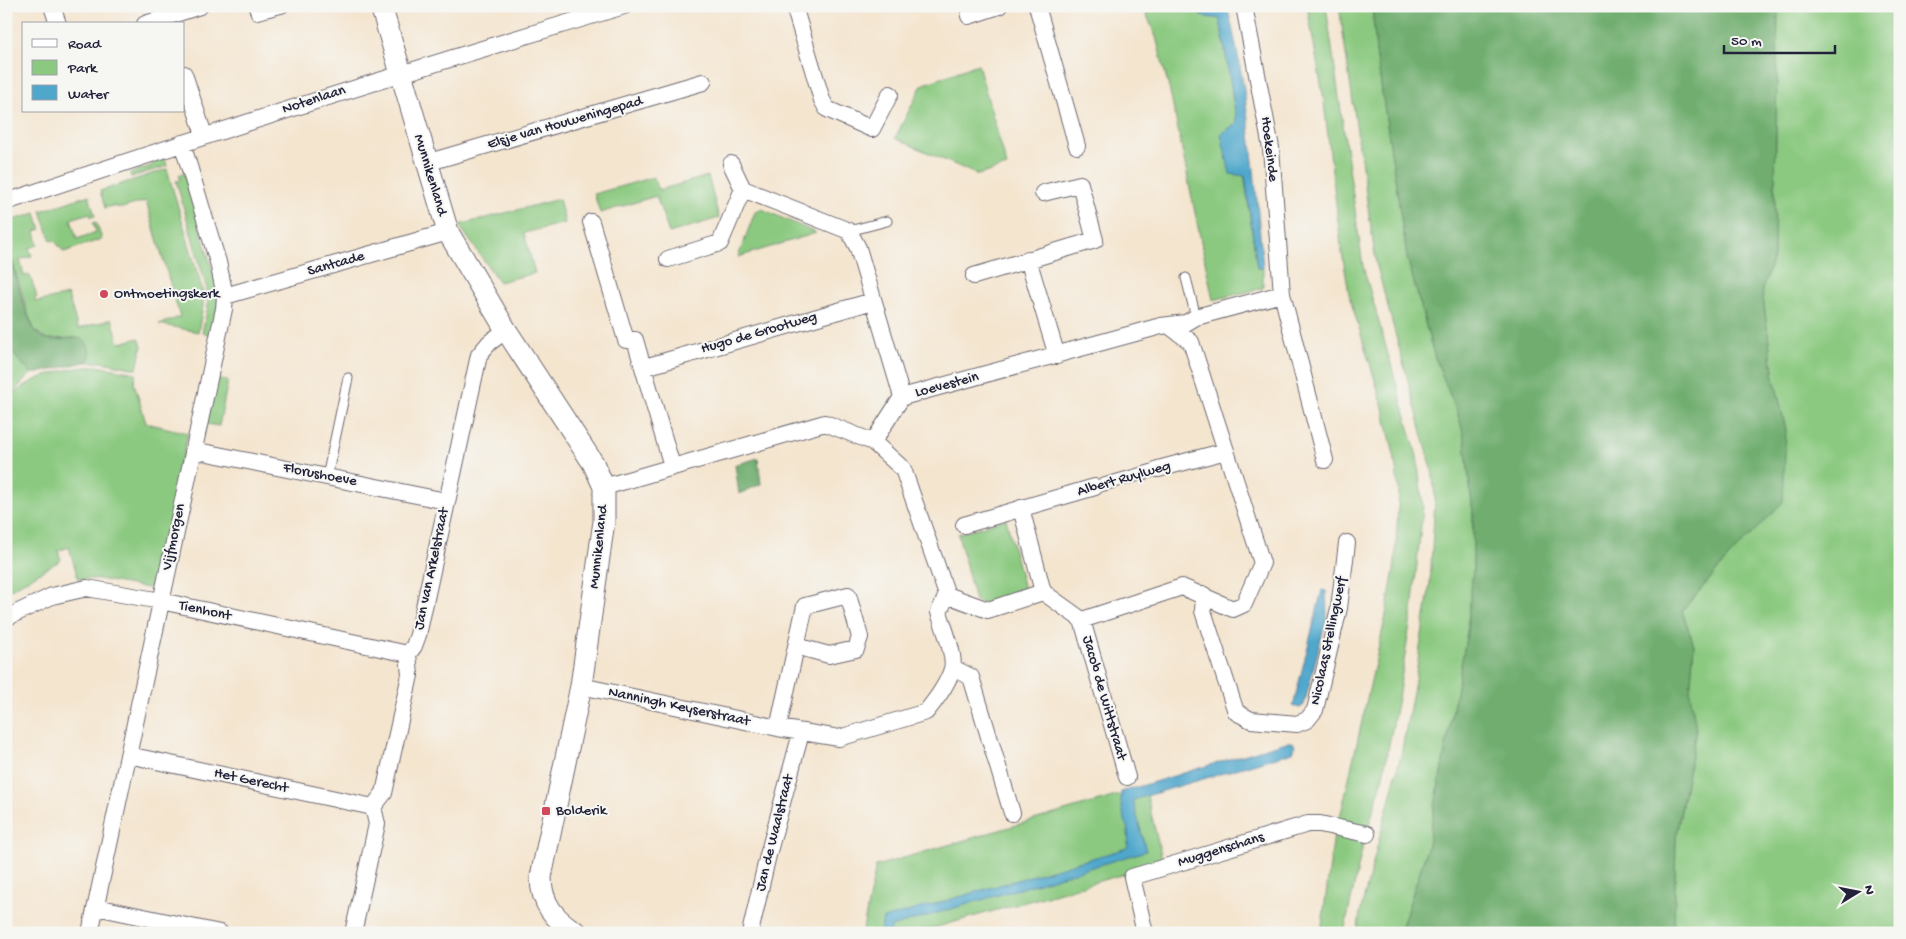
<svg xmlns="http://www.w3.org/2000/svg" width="1906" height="939" viewBox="0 0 1906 939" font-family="'Gochi Hand',sans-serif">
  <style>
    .green { fill: #8bc980; stroke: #56765e }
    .forest { fill: #70ad6e; stroke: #496854 }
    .water { fill: #4fa7cc; stroke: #386484 }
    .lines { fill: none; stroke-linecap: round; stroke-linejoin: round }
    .service-casing { stroke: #6c666f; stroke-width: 11 }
    .pedestrian-casing { stroke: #6c666f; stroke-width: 14 }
    .minor-casing { stroke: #6c666f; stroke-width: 18 }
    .tertiary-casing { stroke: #6c666f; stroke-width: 23 }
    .service { stroke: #fff; stroke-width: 9 }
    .pedestrian { stroke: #fff; stroke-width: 12 }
    .minor { stroke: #fff; stroke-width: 16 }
    .tertiary { stroke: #fff; stroke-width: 21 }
    .poi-dot { fill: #d1495b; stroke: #f6f6f2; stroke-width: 2 }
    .labels { text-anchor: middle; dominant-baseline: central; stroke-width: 4; stroke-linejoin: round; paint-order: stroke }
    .street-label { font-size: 15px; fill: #22223b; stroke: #f6f6f2 }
    .poi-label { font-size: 15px; fill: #22223b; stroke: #f6f6f2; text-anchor: start }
  </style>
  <rect width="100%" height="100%" fill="#f6f6f2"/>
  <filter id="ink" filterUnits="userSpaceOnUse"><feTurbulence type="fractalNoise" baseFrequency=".02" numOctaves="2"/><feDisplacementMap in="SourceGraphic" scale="10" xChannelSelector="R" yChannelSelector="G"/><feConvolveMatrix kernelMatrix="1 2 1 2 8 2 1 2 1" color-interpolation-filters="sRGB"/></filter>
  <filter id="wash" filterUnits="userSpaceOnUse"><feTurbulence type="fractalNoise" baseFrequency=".0096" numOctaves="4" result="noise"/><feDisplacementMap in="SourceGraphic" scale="20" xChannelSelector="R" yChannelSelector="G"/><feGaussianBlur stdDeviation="1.12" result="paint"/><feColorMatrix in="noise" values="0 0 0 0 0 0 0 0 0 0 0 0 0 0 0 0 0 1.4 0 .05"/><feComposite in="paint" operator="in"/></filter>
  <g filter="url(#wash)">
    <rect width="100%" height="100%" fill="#f4e5cf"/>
    <path class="green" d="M1143 6H1199L1201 16 1220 19 1237 123 1257 268H1263V288L1213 300 1171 96 1156 37Z
      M1307 6H1326L1363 266 1417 456 1423 506 1412 612 1398 698 1382 781 1368 828 1339 822 1386 615 1395 563 1399 490 1394 455 1382 403 1350 299 1341 246 1323 95Z
      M1339 6H1372L1376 52 1407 257 1434 355 1459 417 1465 441 1473 513V570L1467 633 1427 849 1400 933H1357L1360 913 1401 755 1414 686 1430 584 1435 498 1432 469 1376 263Z
      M1778 6H1900V933H1674L1676 837 1696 730 1690 693 1694 645 1682 611 1729 557 1786 430 1774 378 1762 290 1774 255Z
      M978 64 1007 166 978 175 895 138 922 85Z
      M164 156 167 166 131 177 130 173 151 166 156 159Z
      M167 169 203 292V306L198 332 159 324 180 317 146 201 122 208 112 206 105 208 100 191Z
      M184 172 219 293 213 335 202 333 208 306 207 289 176 181 180 180 179 175Z
      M708 176 719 218 669 233 656 196 600 213 594 194 654 177 659 190Z
      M89 195 95 216 91 217 90 213 71 219 77 239 96 232 93 223 96 222 102 239 64 252 54 240 51 241 41 211Z
      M559 199 565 223 524 233 535 273 499 282 459 225Z
      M762 209 816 233 738 257 755 212Z
      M36 213 41 229 35 231 38 245 29 248 32 256 20 260 24 276 30 275 37 297 35 298 36 302 68 295 78 329 112 319 119 343 139 338 142 346 137 369 102 362H85L90 358 78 338 47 339 35 331 28 314 6 240V222Z
      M6 339 34 371 6 399Z
      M96 366 136 373 134 383 146 423 188 433 157 578 155 583 147 588 99 579H78L69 547 58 551 61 560 6 592V400C31 376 62 369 96 366Z
      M216 379 228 381 219 426 206 424Z
      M1006 519 1025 593 986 604 975 601 958 534Z
      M1146 792 1163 863 916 933H862L876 866 1116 796Z
      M1334 834 1364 840 1344 933H1321Z"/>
    <path class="forest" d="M1372 6H1778L1774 255 1762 290 1774 378 1786 430 1783 502 1729 557 1682 611 1694 645 1690 693 1696 730 1676 837 1674 933H1400L1427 849 1467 633 1473 570V513L1465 441 1459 417 1434 355 1407 257 1376 52Z
      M6 240C12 259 25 322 38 334 56 352 90 319 90 358L85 362 38 373H31L6 347Z
      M758 458 761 484 739 494 735 465Z"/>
    <path class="water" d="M1199 6H1227C1249 92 1255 180 1263 268H1257L1245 176 1230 174 1221 134 1237 123 1220 19 1201 16Z
      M1322 590 1326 591 1327 616 1304 705 1300 708 1293 706Z
      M1286 742H1293L1295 746 1293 752 1133 800 1146 851 891 927 890 933H880L883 919 1127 848C1133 828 1118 812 1121 792Z"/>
  </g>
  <g filter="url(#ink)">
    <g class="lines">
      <g class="service-casing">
        <path id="service" d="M253 6 256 15 283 8
          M849 231 887 221
          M1186 278 1196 317
          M327 477 348 378"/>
      </g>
      <g class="pedestrian-casing">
        <path id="pedestrian" d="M1095 487 1158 469"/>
      </g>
      <g class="minor-casing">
        <path id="minor" d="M52 6 58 24
          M794 6 822 100 827 109 872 129 890 94
          M1037 6 1077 146
          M1244 6 1271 148 1282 294 1325 460
          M969 16 999 6
          M145 24 200 6
          M184 74 204 135
          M426 163 703 82
          M731 164 743 189
          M6 202C211 133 417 68 624 6
          M591 222 626 340H635L672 466
          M668 259 720 243 743 189 849 231 858 248 902 397
          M1028 259 1057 356
          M974 276 1095 240 1080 184 1043 193
          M225 296 448 232
          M645 367 873 301
          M873 442 903 469 947 595 988 610 1043 592 1082 620 1182 587 1233 609 1244 604 1262 563 1191 342 1171 327
          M193 450 446 501
          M1158 469 1226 451
          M604 487 825 423 873 442 902 397 1161 326 1186 323 1196 317 1282 294
          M1021 508 1043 592
          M964 525 1095 487
          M1204 595 1203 611 1236 712 1251 720 1297 724 1307 720 1315 710 1339 608 1347 543
          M6 618 52 596 87 588 161 601 408 654
          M1082 620 1127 777
          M953 668 971 677 1012 813
          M581 686 778 728 839 738 926 712C935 701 948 683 952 669 956 656 943 626 939 612L947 595
          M778 728 805 606 848 595 860 637 856 649 829 655 796 646
          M128 755 373 807
          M96 907 220 933
          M90 933 224 309 225 296 218 262 182 143
          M353 933 377 824 373 807 384 793 410 675 408 654 414 646 418 635 479 355 489 343 506 330
          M750 933 768 855 801 733
          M1145 933 1132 877 1308 824H1320L1367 834"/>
      </g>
      <g class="tertiary-casing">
        <path id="tertiary" d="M381 6 448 232 506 330 593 463 604 487V521L581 686 541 877C541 904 555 920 577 933"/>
      </g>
      <use href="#service" class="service"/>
      <use href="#pedestrian" class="pedestrian"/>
      <use href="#minor" class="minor"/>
      <use href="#tertiary" class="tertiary"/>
    </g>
  </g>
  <g class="poi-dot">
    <circle cx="104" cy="294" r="5"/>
    <rect x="541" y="806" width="10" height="10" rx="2.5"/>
  </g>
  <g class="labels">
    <g class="street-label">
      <text transform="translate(314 100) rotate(-18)">Notenlaan</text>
      <text transform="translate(565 123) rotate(-16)">Elsje van Houweningepad</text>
      <text transform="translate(1269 149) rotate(83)">Hoekeinde</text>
      <text transform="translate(430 175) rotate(73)">Munnikenland</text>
      <text transform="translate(336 264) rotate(-16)">Santcade</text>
      <text transform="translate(759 333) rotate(-16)">Hugo de Grootweg</text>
      <text transform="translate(947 385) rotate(-15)">Loevestein</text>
      <text transform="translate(320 475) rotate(11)">Florushoeve</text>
      <text transform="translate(1124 479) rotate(-16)">Albert Ruylweg</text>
      <text transform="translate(174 537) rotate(-78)">Vijfmorgen</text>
      <text transform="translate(599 547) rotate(-84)">Munnikenland</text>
      <text transform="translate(432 569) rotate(-78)">Jan van Arkelstraat</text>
      <text transform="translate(205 611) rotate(12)">Tienhont</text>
      <text transform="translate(1329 641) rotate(-78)">Nicolaas Stellingwerf</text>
      <text transform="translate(1104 698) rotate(74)">Jacob de Wittstraat</text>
      <text transform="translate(679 707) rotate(12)">Nanningh Keyserstraat</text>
      <text transform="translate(251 781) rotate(12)">Het Gerecht</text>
      <text transform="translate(775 833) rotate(-76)">Jan de Waalstraat</text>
      <text transform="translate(1221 850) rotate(-17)">Muggenschans</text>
    </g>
    <g class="poi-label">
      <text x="114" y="294">Ontmoetingskerk</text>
      <text x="556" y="811">Bolderik</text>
    </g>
  </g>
  <rect width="1906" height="939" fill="none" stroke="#f6f6f2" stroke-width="25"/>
  <rect x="22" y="22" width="162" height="90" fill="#f6f6f2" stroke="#a1a1a9"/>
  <rect x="32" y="39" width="25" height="8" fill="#ffffff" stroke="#a1a1a9"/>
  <text x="68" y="48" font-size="15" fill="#22223b">Road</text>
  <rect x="32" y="60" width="25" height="15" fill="#8bc980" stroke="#a1a1a9"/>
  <text x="68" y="72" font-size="15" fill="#22223b">Park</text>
  <rect x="32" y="85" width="25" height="15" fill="#4fa7cc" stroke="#a1a1a9"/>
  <text x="68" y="98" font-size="15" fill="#22223b">Water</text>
  <g transform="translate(1858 892) rotate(80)" stroke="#f6f6f2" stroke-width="4" paint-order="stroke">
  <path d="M0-4L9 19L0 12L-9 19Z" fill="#22223b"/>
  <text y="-8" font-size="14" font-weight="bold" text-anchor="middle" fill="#22223b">N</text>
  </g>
  <path d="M1724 45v8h111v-8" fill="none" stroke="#22223b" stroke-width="2.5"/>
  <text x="1731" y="45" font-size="15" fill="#22223b" stroke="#f6f6f2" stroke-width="4" paint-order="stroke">50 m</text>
</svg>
